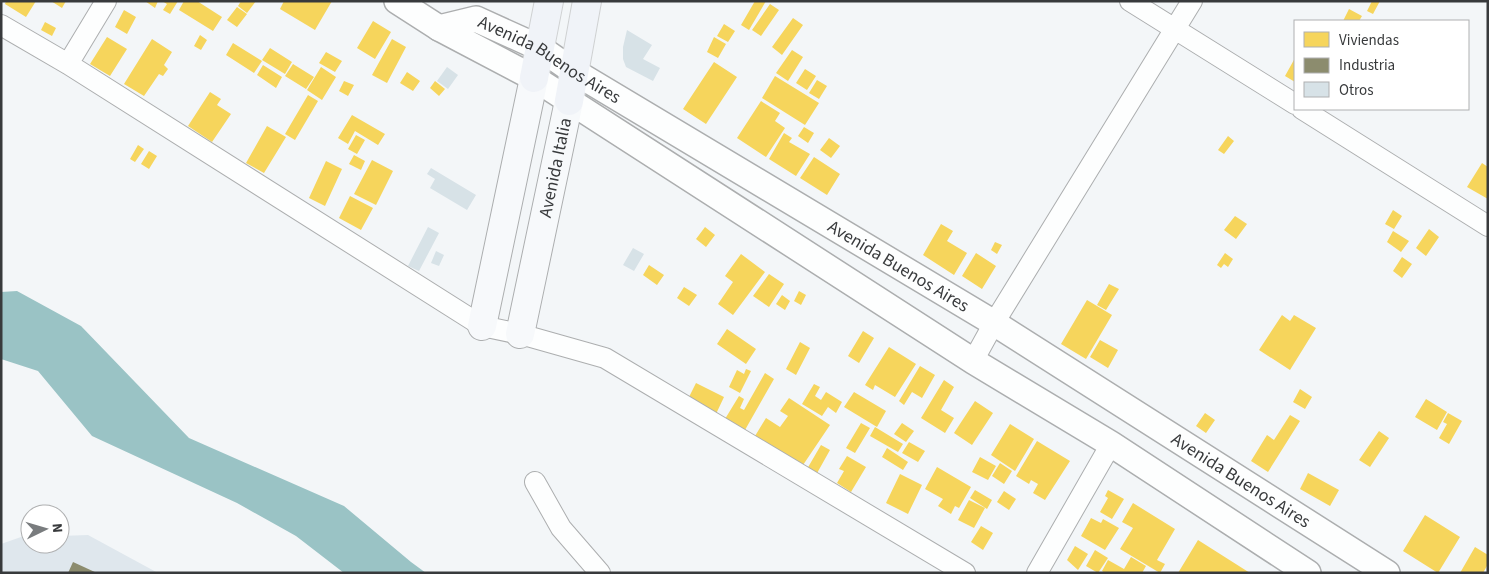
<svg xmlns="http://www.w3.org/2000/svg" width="1489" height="574" viewBox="0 0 1489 574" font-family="'Source Sans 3',sans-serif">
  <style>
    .built { fill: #dfe7ed }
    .water { fill: #9ac3c5 }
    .homes { fill: #f6d55c }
    .industry { fill: #8c8c6e }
    .building { fill: #d7e2e7 }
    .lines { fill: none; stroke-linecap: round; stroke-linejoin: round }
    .minor-casing { stroke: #acaeaf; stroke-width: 22 }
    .tertiary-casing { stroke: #acaeaf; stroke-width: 28 }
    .secondary-casing { stroke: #acaeaf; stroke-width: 30 }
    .primary-casing { stroke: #cfd1d2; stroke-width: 30 }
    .minor { stroke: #fdfefe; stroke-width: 20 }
    .tertiary { stroke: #fdfefe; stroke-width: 25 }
    .secondary { stroke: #f7f9fb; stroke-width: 28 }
    .primary { stroke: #f0f3f8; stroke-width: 28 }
    .labels { text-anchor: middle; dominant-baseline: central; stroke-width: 5; stroke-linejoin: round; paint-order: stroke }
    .street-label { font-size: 18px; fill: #383a3c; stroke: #fff }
  </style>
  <rect width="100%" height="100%" fill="#f3f6f8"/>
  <path class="built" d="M88 535 158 573H1V544L21 537H30V544H60V536Z"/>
  <path class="water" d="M17 291 81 326 189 438 344 506 411 562 426 573H344L296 536 237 503 92 436 38 371 1 359V292Z"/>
  <path class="homes" d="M6 1H36L26 17 5 4Z
    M51 1H66L62 8Z
    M145 1H158L155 8Z
    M162 1H178L170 14 163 10 167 4Z
    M184 1H197L222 17 213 31 179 10Z
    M241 1H256L247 13 238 6Z
    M284 1H332L315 30 280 9Z
    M755 1H766L749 30 741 25Z
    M1372 1H1380L1373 14 1367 11Z
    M770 4 779 10 761 36 752 30Z
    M237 7 247 14 237 27 227 20Z
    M1349 9 1362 16 1359 21H1343Z
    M124 10 136 17 127 34 115 27Z
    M793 18 803 25 782 55 772 47Z
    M373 21 391 32 375 59 357 48Z
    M45 22 56 28 52 36 41 30Z
    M724 24 735 31 728 42 717 36Z
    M200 35 207 40 201 50 194 46Z
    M107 37 127 49 110 76 90 64Z
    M714 37 726 44 718 58 707 52Z
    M152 39 172 52 164 65 168 69 163 76 159 74 144 96 124 84Z
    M392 39 406 47 387 83 372 75Z
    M233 43 262 61 254 73 226 55Z
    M270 48 292 62 285 74 262 60Z
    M792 50 803 57 788 81 776 73Z
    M326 52 342 61 335 72 319 63Z
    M1295 58V82L1285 76Z
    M714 62 737 77 706 124 683 109Z
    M293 64 314 77 306 89 285 76Z
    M263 65 282 77 276 88 257 75Z
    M321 67 336 77 322 100 307 90Z
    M805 69 816 76 807 90 796 83Z
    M407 72 420 81 413 91 400 83Z
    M775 76 819 103 805 125 762 98Z
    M817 80 827 86 819 99 809 93Z
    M344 81 354 85 348 96 339 91Z
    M435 81 445 89 439 96 430 88Z
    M210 92 221 99 217 105 231 114 212 142 188 126Z
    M308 95 318 101 295 140 285 134Z
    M761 101 780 113 775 121 785 128 766 157 737 138Z
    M352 115 385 134 378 145 355 131 348 144 338 138Z
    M267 126 286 137 264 173 246 163Z
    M804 127 814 133 808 143 798 136Z
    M784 133 792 138 789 142 810 154 796 176 769 159Z
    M356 135 365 140 357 154 348 149Z
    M1228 136 1234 141 1224 154 1218 150Z
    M829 138 840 146 831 158 820 150Z
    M138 145 144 149 135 162 130 159Z
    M149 151 157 156 149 169 141 164Z
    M354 155 365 161 361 170 349 164Z
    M814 157 840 174 827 195 800 178Z
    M372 160 393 171 376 205 354 194Z
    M326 161 342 169 325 206 309 198Z
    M1482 163 1488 167V199L1467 187Z
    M350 196 373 208 361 230 339 218Z
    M1393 210 1402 216 1394 229 1385 224Z
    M1235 216 1247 224 1236 239 1224 230Z
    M941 224 953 231 947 241 967 253 954 275 923 255Z
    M705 227 715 235 706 247 696 239Z
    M1429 229 1439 237 1426 256 1416 248Z
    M1393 231 1409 241 1401 252 1387 242Z
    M995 242 1002 245 997 254 991 250Z
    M976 253 996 266 982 289 962 276Z
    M1225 253 1233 259 1228 267 1224 264 1221 268 1217 265Z
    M741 254 765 272 733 315 718 304 733 282 725 276Z
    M1402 257 1412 264 1402 278 1393 271Z
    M649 265 664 275 657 285 643 275Z
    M769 274 784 284 769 307 753 296Z
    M1109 284 1119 289 1106 310 1097 305Z
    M684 287 697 295 689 306 677 298Z
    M799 291 806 295 801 305 794 301Z
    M782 295 790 301 785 310 776 304Z
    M1087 300 1112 315 1086 359 1061 344Z
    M1282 315 1290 321 1294 315 1316 328 1290 370 1259 350Z
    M727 329 756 349 746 364 717 344Z
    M863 331 874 338 859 363 848 356Z
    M1100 340 1118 350 1108 368 1090 357Z
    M800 342 810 348 796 375 786 369Z
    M889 347 916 364 895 397 875 385 873 390 865 385Z
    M920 366 935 375 922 398 912 392 904 405 899 401Z
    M746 369 751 371 740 393 729 387 737 370 744 374Z
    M765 373 774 379 745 430 725 419 739 396 744 399 740 408 744 410Z
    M944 380 954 387 941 410 954 418 945 433 921 418Z
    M696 383 724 397 716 414 688 399Z
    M814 384 820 387 815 396 821 400 826 392 842 402 836 413 828 407 822 416 802 404Z
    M1300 389 1312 397 1305 409 1293 402Z
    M854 392 886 411 877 427 844 407Z
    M789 398 830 425 801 468 755 436 766 418 780 427 788 416 780 411Z
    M1426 399 1447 412 1437 430 1415 417Z
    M975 401 993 413 972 445 954 433Z
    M1205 413 1215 420 1206 433 1196 426Z
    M1448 413 1462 421 1449 444 1439 438 1447 424 1443 422Z
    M1290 415 1300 421 1268 472 1251 461 1267 435 1274 440Z
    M861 423 870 428 855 453 846 448Z
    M902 423 914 431 906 442 894 434Z
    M1010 424 1034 439 1015 471 991 455Z
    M875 427 903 444 898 452 870 436Z
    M1379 431 1389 438 1370 467 1359 460Z
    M1037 441 1070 461 1045 500 1033 493 1038 484 1031 480 1029 484 1016 476Z
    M909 442 925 451 918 462 902 453Z
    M821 445 830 450 816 475 807 469Z
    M887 448 908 462 903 470 882 457Z
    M847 456 866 467 851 492 837 483 844 471 839 469Z
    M980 457 996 466 988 480 972 472Z
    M1000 463 1012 471 1004 484 992 476Z
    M937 467 971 487 959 508 955 506 951 514 938 506 943 499 925 489Z
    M1308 473 1339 490 1330 506 1300 489Z
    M900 474 922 485 908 514 886 503Z
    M975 490 992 500 987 509 970 498Z
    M1108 490 1124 499 1112 519 1100 512 1108 498 1105 496Z
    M1004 491 1016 499 1009 510 997 502Z
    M969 500 985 508 974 528 958 520Z
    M1133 503 1175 529 1157 560 1165 564 1160 573 1120 549 1133 528 1122 522Z
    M1425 515 1460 537 1438 573 1403 551Z
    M1091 518 1101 523 1103 519 1119 528 1105 550 1081 536Z
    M981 526 993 533 983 550 971 542Z
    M1198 540 1250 573H1178Z
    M1075 546 1088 554 1078 570 1067 560Z
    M1475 547 1488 555V564L1483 573H1460Z
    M1095 550 1108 558 1098 573 1086 566Z
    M1131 557 1146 566 1142 573H1105L1102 571 1108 560 1124 569Z"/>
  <path class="industry" d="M73 562 97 573H68Z"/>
  <path class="building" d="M627 30 652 45 643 59 660 68 653 81 626 67 623 59V47Z
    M447 67 458 75 448 89 437 81Z
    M431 168 476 195 467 210 430 188 435 179 427 174Z
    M428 227 439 233 419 271 408 266Z
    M633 248 644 254 634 271 623 265Z
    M436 251 444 255 439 266 431 263Z"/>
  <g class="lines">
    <g class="minor-casing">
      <path id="minor" d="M1130 1 1295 104
        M1 25 68 64 482 326 520 334 605 358 965 573
        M68 64 106 1
        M1302 109 1488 226
        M973 361 994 323 1192 1
        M535 482 561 528 600 573
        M1037 573 1111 444"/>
    </g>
    <g class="tertiary-casing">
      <g id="tertiary">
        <path d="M397 1 439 28 534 78 973 361 1111 444 1308 573"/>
        <path id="s1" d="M439 28 476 19 540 48 573 71 994 323 1387 573"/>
      </g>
    </g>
    <g class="secondary-casing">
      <g id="secondary">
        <path d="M482 326 534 78"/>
        <path id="s2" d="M520 334 569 101"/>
      </g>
    </g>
    <g class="primary-casing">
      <path id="primary" d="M534 78 549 1
        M569 101 587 1"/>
    </g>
    <use href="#minor" class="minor"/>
    <use href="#tertiary" class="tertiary"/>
    <use href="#secondary" class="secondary"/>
    <use href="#primary" class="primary"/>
  </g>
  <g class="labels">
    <g class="street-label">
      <text stroke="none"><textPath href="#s1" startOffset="122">Avenida Buenos Aires</textPath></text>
      <text stroke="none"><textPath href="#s2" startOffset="170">Avenida Italia</textPath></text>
      <text stroke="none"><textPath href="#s1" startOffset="528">Avenida Buenos Aires</textPath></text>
      <text stroke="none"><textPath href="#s1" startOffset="932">Avenida Buenos Aires</textPath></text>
    </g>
  </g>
  <rect width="1489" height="574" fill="none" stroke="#383a3c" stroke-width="5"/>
  <rect x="1294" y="20" width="175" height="90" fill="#ffffff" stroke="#afb0b1"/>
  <rect x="1304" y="32" width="25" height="15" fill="#f6d55c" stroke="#afb0b1"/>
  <text x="1339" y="45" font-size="15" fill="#383a3c">Viviendas</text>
  <rect x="1304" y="58" width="25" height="15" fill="#8c8c6e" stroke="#afb0b1"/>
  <text x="1339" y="70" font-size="15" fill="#383a3c">Industria</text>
  <rect x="1304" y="82" width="25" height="15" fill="#d7e2e7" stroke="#afb0b1"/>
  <text x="1339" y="95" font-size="15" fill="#383a3c">Otros</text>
  <g transform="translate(45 529) rotate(85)"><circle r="24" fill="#ffffff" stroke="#afb0b1"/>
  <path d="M0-4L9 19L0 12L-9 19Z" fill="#797c7e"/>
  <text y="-8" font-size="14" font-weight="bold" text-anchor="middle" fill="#383a3c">N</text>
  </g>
</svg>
